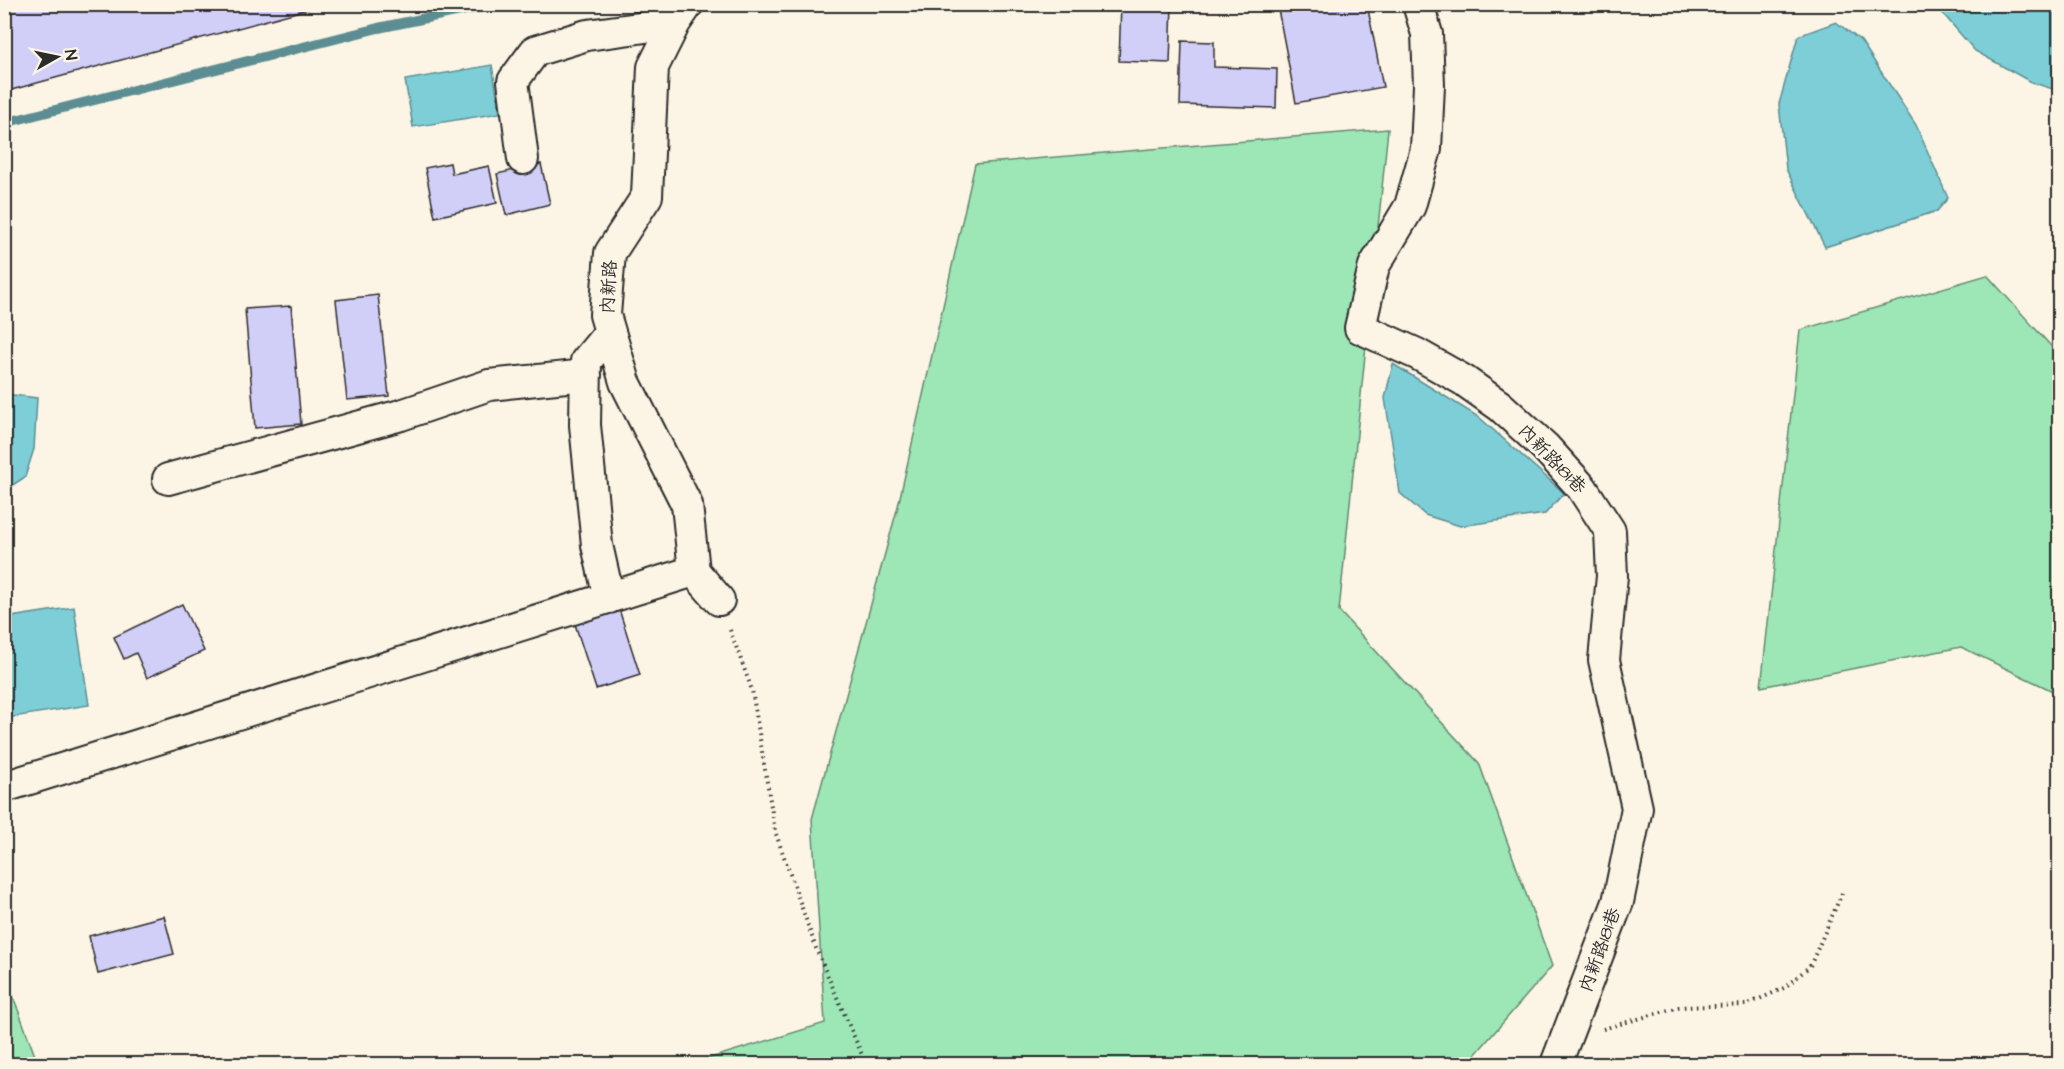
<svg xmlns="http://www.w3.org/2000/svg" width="2064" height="1069" viewBox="0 0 2064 1069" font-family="'Architects Daughter','LXGW WenKai TC',sans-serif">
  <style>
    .green { fill: #9de6b6; stroke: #648870; stroke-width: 1.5 }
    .water { fill: #7dced7; stroke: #5c8d92; stroke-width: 1.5 }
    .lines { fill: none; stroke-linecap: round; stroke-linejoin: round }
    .stream { stroke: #5c8d92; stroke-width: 10 }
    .building { fill: #d1cff8; stroke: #2b2b2b; stroke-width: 1.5 }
    .street-casing { stroke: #2b2b2b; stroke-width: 34 }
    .path { stroke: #2b2b2b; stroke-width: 4; stroke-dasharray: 1.5 4.5; stroke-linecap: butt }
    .street { stroke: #fcf5e5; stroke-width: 30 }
    .labels { text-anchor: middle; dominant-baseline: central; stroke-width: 6; stroke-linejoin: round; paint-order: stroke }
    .street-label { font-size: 18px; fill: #2b2b2b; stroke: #fcf5e5 }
  </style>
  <rect width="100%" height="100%" fill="#fcf5e5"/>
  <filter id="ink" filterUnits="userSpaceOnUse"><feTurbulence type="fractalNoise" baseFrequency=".0167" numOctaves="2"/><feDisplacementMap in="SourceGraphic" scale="12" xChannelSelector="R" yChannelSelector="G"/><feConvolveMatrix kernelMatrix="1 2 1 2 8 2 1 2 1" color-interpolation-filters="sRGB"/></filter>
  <g filter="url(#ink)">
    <path class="green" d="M1388 129 1339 611 1479 763 1552 966 1467 1064H691L825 1023 812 819 898 506 975 164Z
      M1987 275 2059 355V694L1961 647 1761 687 1800 330Z
      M5 974 38 1064H5Z"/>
    <path class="water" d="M1945 5H2042L2059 14V91L2031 82 1975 51 1938 8Z
      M1836 22 1861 41 1916 125 1948 198 1937 211 1825 247 1786 169 1779 104 1798 36Z
      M492 65 500 113 413 127 405 80Z
      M1393 364 1480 418 1564 493 1545 514 1460 526 1425 515 1400 493 1385 398Z
      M5 394 37 398 34 449 25 477 5 490Z
      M74 607 89 705 7 718 4 699 5 618Z"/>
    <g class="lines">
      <path class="stream" d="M4 123 378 28 494 4"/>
    </g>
    <path class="building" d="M4 4H326L4 92Z
      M1121 4H1172L1170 63 1119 61Z
      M1277 4H1332L1333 9 1367 4 1383 87 1296 103Z
      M1182 41 1214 42V67L1277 69 1276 108 1180 105Z
      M450 163 452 174 489 166 497 203 435 217 425 168Z
      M541 164 550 204 506 215 497 174Z
      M378 295 389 396 347 400 336 300Z
      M291 306 301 424 255 428 245 309Z
      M617 603 640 675 596 689 573 618Z
      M182 604 204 651 147 678 136 653 124 659 114 637Z
      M164 916 174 954 98 974 89 936Z"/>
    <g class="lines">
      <g class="street-casing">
        <path id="street" d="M688 4 675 23 653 67 647 196 610 253 605 315 625 382 687 505 694 571 719 600
          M1418 4 1427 34 1429 85 1426 149 1410 206 1374 266 1360 328 1417 354 1463 380 1500 406 1545 447 1582 488 1610 531 1612 576 1604 660 1637 808 1618 902 1556 1064
          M523 159 513 81 535 51 587 35 675 23
          M168 479 401 415 489 385 586 375
          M609 598 597 545 585 425 586 361 610 332
          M4 787 694 571"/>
      </g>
      <path class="path" d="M730 630 752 690 775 831 817 951 866 1064
        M1603 1029 1679 1007 1746 1005 1784 988 1810 966 1843 891"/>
      <use href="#street" class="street"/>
    </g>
  </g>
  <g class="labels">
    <g class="street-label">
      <text transform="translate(609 287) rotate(-87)">內新路</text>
      <text transform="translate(1552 459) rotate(46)">內新路181巷</text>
      <text transform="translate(1600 950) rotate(-70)">內新路181巷</text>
    </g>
  </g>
  <rect width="2064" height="1069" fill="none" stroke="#fcf5e5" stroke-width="24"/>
  <rect x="12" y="12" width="2040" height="1045" fill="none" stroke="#2b2b2b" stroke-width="2" filter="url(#ink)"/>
  <g transform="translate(57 57) rotate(81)" stroke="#fcf5e5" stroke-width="4.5" paint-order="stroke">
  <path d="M0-4.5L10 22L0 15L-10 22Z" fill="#2b2b2b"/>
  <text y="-9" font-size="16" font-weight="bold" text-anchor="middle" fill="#2b2b2b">N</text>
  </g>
</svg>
